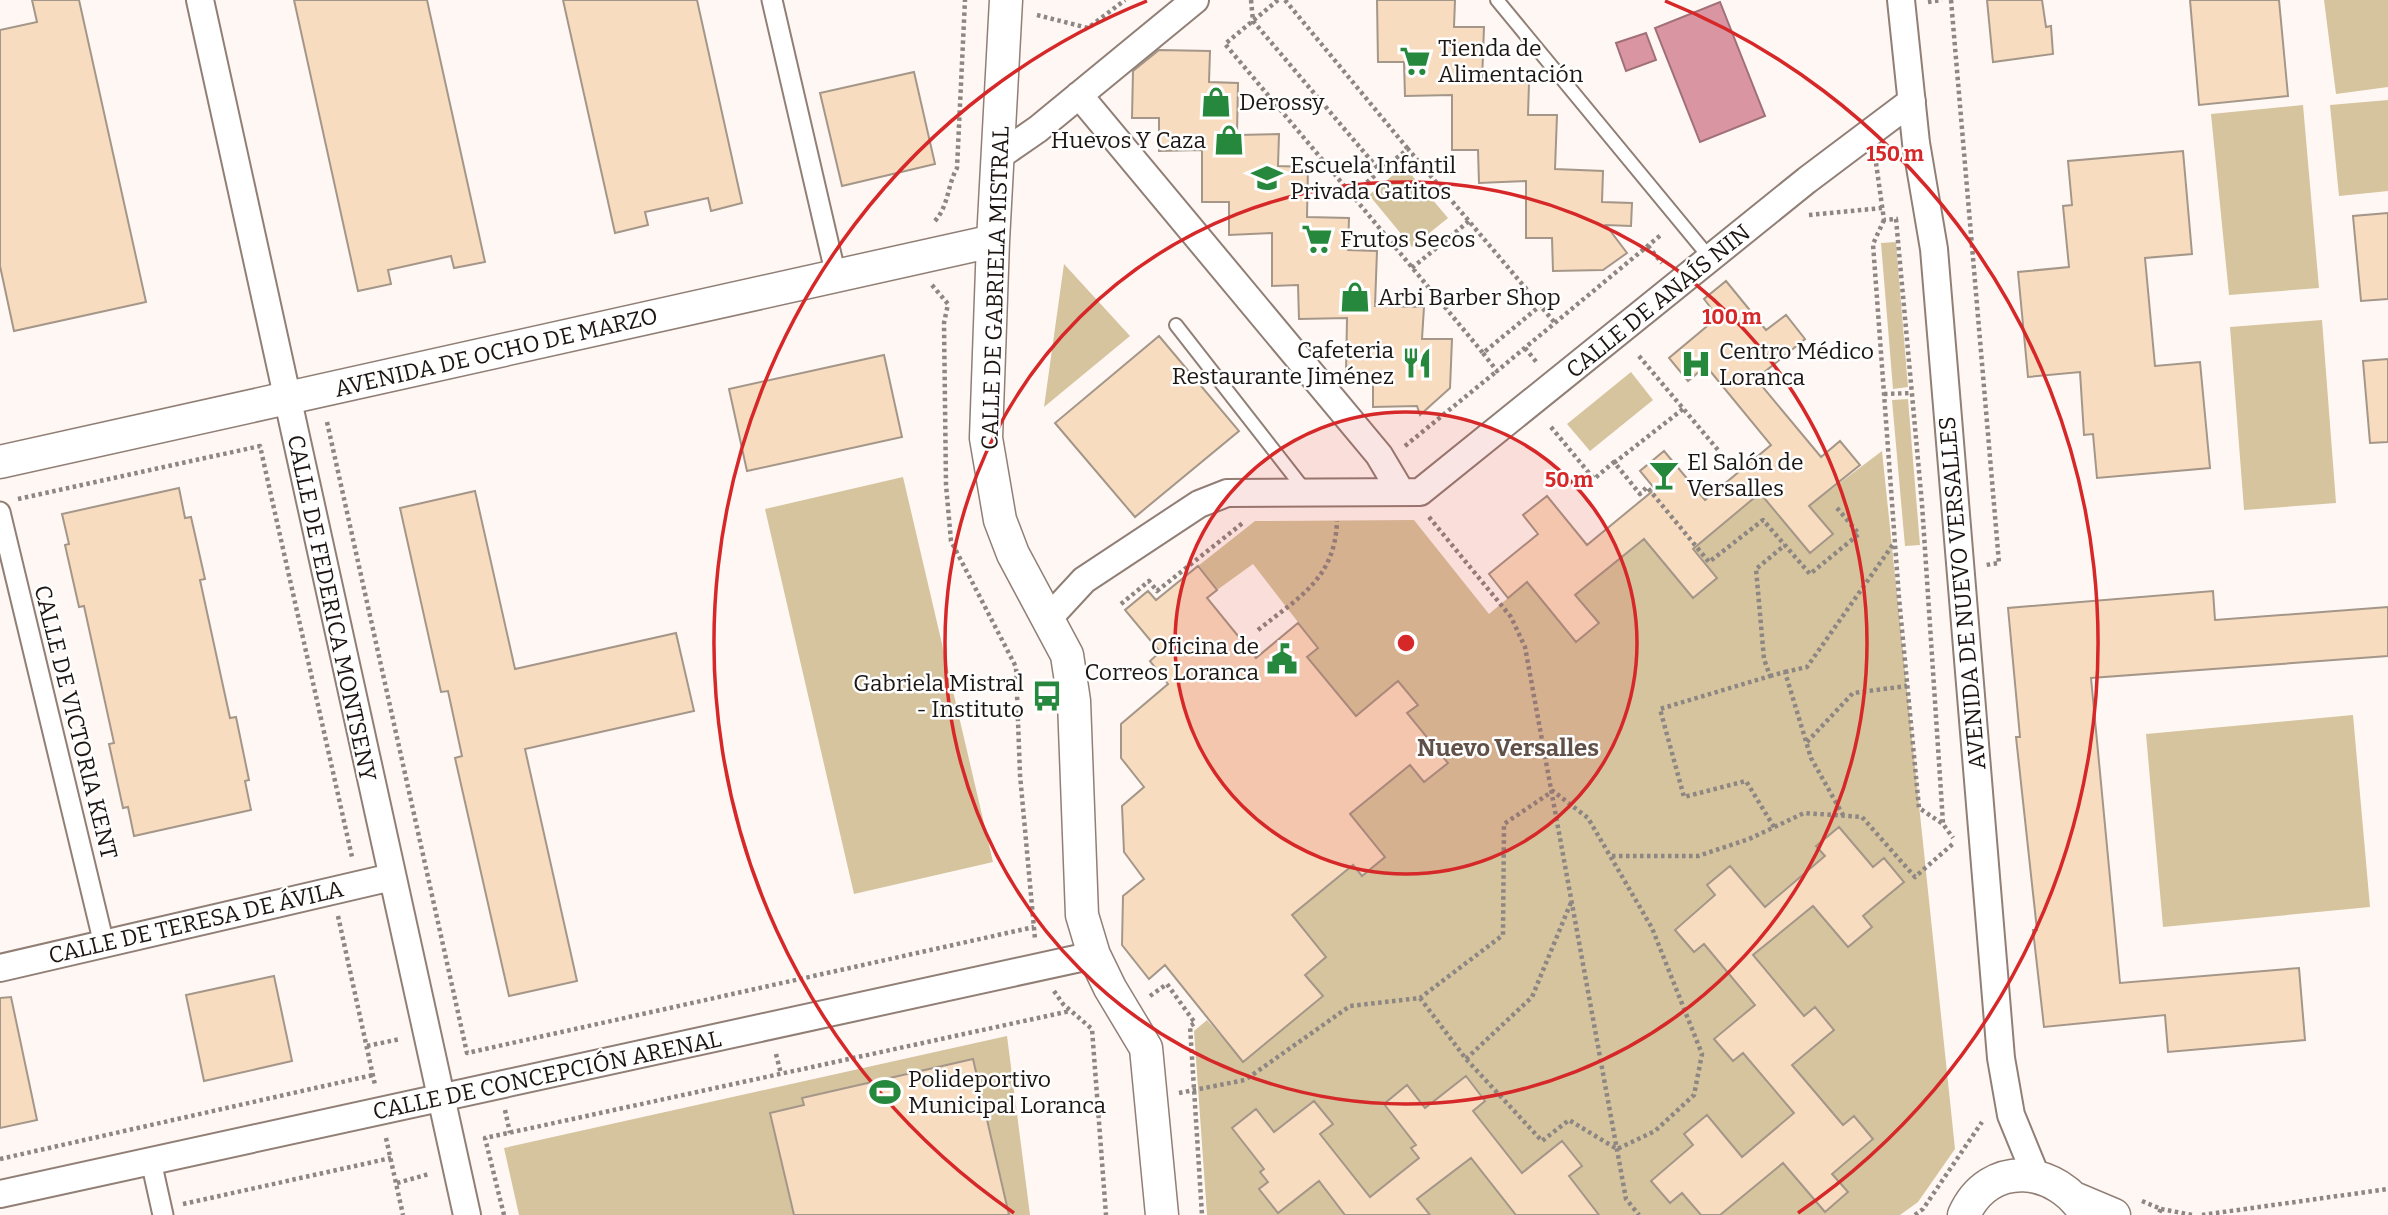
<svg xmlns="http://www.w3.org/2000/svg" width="2388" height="1215" viewBox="0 0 2388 1215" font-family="Bitter,serif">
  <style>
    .green { fill: #d5c49e }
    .water { fill: #d996a2; stroke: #a06f77; stroke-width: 2 }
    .building { fill: #f8dcc0; stroke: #a49688; stroke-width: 2 }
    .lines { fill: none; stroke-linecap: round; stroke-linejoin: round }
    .service-casing { stroke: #917f76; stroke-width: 16 }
    .pedestrian-casing { stroke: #917f76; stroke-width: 23 }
    .minor-casing { stroke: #917f76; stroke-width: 30 }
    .tertiary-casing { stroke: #917f76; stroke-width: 35 }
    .path { stroke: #8d8682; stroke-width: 4.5; stroke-dasharray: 3.5 3.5; stroke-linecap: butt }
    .service { stroke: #fff; stroke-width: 12 }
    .pedestrian { stroke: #fff; stroke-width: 19 }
    .minor { stroke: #fff; stroke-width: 26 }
    .tertiary { stroke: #fff; stroke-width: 32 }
    .ring { fill: none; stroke: #d62828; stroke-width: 3.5 }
    .labels { text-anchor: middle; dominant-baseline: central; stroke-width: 5; stroke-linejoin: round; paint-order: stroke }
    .poi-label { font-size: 23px; fill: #1c1512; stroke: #fff; text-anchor: start }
    .street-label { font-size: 23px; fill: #1c1512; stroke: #fff }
    .neighbourhood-label { font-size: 24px; font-weight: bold; fill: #615048; stroke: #fff }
    .centre { fill: #d62828; stroke: #fff; stroke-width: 3.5 }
    .ring-label { font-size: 21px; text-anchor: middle; font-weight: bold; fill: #d62828; stroke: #fff; stroke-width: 5; stroke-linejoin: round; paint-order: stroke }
  </style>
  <rect width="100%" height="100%" fill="#fff7f3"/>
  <path class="green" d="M2324 0H2388V87L2336 94Z
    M2388 100V191L2339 196 2330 105Z
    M2303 105 2319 288 2229 295 2211 114Z
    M1404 166 1448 218 1412 247 1369 195Z
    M1896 242 1908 387 1893 389 1881 243Z
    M1064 264 1130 336 1044 407Z
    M2322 320 2336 503 2244 510 2230 327Z
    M1631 372 1653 400 1590 451 1567 424Z
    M1908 399 1920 545 1905 546 1892 400Z
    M1882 451 1955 1149 1918 1202 1900 1215H1207L1194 1031 1207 1020 1243 1061 1305 975 1326 957 1292 915 1353 865 1362 876 1385 857 1350 814 1410 765 1425 782 1448 763 1407 713 1417 705 1398 681 1356 716 1307 657 1318 648 1253 564 1217 590 1198 566 1255 521 1414 520 1489 614 1527 582 1577 641 1599 623 1575 595 1644 538 1693 549 1760 494 1810 553 1832 534 1809 506Z
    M903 477 993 862 854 894 765 509Z
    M2353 715 2370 907 2163 927 2146 734Z
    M1007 1036 1030 1215H519L504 1148Z"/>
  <path class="water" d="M1720 2 1765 116 1700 142 1655 28Z
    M1646 33 1656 60 1626 71 1616 43Z"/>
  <path class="building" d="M32 0H79L146 302 14 331 0 266V30L37 22Z
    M294 0H427L485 262 454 268 451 256 388 270 391 284 358 291Z
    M563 0H697L742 203 711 211 708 198 645 212 648 225 615 233Z
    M1377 0H1455L1454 27H1484L1482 82 1529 83 1528 115H1557L1555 169 1603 171 1602 202 1632 203 1631 226 1606 225 1627 253 1603 270 1553 271 1552 238H1526V181L1479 183 1478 150H1452V95L1405 96 1404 62H1378Z
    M1987 0H2042L2046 27 2051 26 2053 54 1993 62Z
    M2190 0H2279L2288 96 2199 105Z
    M1159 50 1210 51 1209 82 1238 83 1237 135 1279 134 1278 166 1308 167 1307 217 1349 218 1348 250 1377 251 1375 306 1424 307 1422 339H1452L1450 388 1420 415 1417 406 1373 407V374H1346L1347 318 1299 319 1298 285 1272 286V233L1229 235V202H1202V150L1159 151V118H1132L1133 71Z
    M914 72 935 164 842 186 820 93Z
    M2183 151 2192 254 2145 258 2155 366 2200 362 2210 468 2097 478 2093 434 2084 435 2080 372 2028 377 2018 272 2069 267 2063 206 2072 205 2068 161Z
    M2388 213V299L2361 301 2353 216Z
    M1726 281 1766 330 1786 315 1805 339 1756 379 1821 457 1840 441 1860 465 1809 506 1833 534 1810 553 1760 493 1693 549 1717 578 1693 598 1644 539 1575 595 1599 623 1576 642 1527 582 1508 598 1489 574 1538 534 1523 515 1547 496 1587 545 1655 489 1640 471 1664 451 1705 500 1771 445 1706 366 1688 381 1669 358 1718 317 1704 299Z
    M1159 336 1239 431 1135 517 1055 423Z
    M884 355 902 437 747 471 729 389Z
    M2388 359V442L2370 443 2363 361Z
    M179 488 185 518 191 517 205 579 200 580 230 718 236 717 249 780 245 781 251 810 134 836 128 807 123 808 109 744 114 743 84 606 79 607 65 545 69 544 62 514Z
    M475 491 515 669 676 633 694 711 525 749 577 981 509 996 455 758 462 756 448 691 441 692 400 508Z
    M1198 566 1217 590 1207 598 1256 658 1298 623 1318 648 1307 657 1356 716 1398 681 1418 705 1407 713 1448 763 1424 782 1410 765 1350 814 1385 857 1362 876 1353 865 1292 915 1326 957 1305 975 1323 996 1243 1062 1165 965 1149 979 1122 945 1123 896 1144 879 1124 852 1122 806 1144 787 1121 758V724L1168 684 1150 661 1160 652 1125 610 1148 591 1156 600Z
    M2213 591 2215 620 2388 607V656L2091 678 2120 983 2299 968 2305 1040 2168 1052 2165 1015 2044 1027 2033 930H2037L2016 737H2020L2008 608Z
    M1839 827 1873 867 1884 858 1904 882 1863 916 1872 927 1848 947 1813 906 1753 955 1804 1016 1815 1007 1834 1030 1792 1065 1843 1125 1854 1116 1873 1139 1832 1174 1848 1192 1825 1212 1783 1163 1720 1215H1701L1682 1193 1670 1203 1651 1181 1693 1145 1684 1134 1707 1115 1742 1157 1794 1113 1743 1053 1733 1061 1714 1039 1755 1005 1704 944 1694 952 1675 930 1715 895 1707 885 1730 866 1765 907 1825 856 1816 846Z
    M274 976 292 1061 204 1081 186 995Z
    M11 997 37 1120 0 1128V998Z
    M973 1059 1009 1215H794L770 1113 804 1105 802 1098Z
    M1466 1076 1485 1101 1473 1111 1522 1173 1562 1141 1582 1166 1569 1176 1599 1215H1516L1471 1158 1417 1199 1430 1215H1345L1319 1181 1278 1213 1259 1189 1268 1182 1260 1172 1264 1169 1232 1128 1256 1109 1274 1132 1314 1101 1333 1124 1320 1134 1370 1197 1419 1158 1411 1148 1416 1145 1384 1104 1407 1085 1425 1108Z"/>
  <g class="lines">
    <g class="service-casing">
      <path id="service" d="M1497 0 1710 258
        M1176 325 1307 493"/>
    </g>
    <g class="pedestrian-casing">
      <path id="pedestrian" d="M772 0 836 276
        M0 512 104 944
        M151 1161 163 1215"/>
    </g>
    <g class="minor-casing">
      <path id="minor" d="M200 0 467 1215
        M1901 0 1916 143 1934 249 2001 1058 2011 1115 2036 1176
        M1079 95 1379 455 1401 492
        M999 156 1038 129 1195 0
        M1047 620 1084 580 1199 504 1227 493 1420 492 1807 180 1912 101
        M0 968 392 877
        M0 1194 1094 955"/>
    </g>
    <g class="tertiary-casing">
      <path id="tertiary" d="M1006 0 993 241 986 438 1000 520 1013 554 1067 655 1074 701 1082 915 1094 955 1110 988 1146 1048 1162 1215
        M0 462 993 241
        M2076 1199 2114 1215
        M1964 1215C1989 1158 2058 1166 2086 1215"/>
    </g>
    <path class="path" d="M1251 0 1253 21 1380 171 1408 149 1555 323
      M1278 0 1225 44 1352 195
      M1285 0 1408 149
      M1951 0 1999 563 1986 565
      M1928 2 1942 0
      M1037 15 1088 28 1125 0
      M1876 163 1884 220 1898 219
      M1380 171 1352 195 1483 353 1540 306
      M1809 215 1882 208
      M1896 219 1922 504 1943 823
      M1884 220 1873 244 1899 598 1919 808 1943 824 1953 838
      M935 221C949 205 947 186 957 168L965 0
      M1648 246 1662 263
      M1412 268 1469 221
      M932 285 948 304 944 323 946 485 951 541 1016 667 1020 775 1035 939
      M1525 348 1538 364
      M1483 353 1497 371 1662 234
      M1639 356 1718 450
      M1884 394 1912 393
      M327 422 467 1053 1034 927
      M1551 427 1594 479 1614 462 1640 494 1647 487 1709 562 1763 520 1810 574 1859 534 1837 508
      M1405 446 1497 371
      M1614 463 1683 409
      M18 499 260 446 352 857
      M1429 517 1511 617 1525 647 1626 1199 1639 1215
      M1121 604 1149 581 1157 591 1244 522
      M1258 630C1299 597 1335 579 1337 521
      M1785 672 1807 667 1894 543
      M1770 676 1785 672 1811 758 1843 815
      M1807 742 1853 693 1907 686
      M1774 827 1746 781 1684 797 1660 709 1770 676 1764 659 1756 569 1785 545
      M1612 856H1698L1749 839 1804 813 1862 817 1915 877 1955 842
      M338 916 375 1085
      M1054 991 1063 1004 1092 1029 1106 1215
      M1150 996 1167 984 1195 1023 1190 1026 1202 1215
      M367 1046 400 1039
      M776 1054 781 1074
      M1466 1059 1532 997 1572 900
      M1179 1093 1245 1080 1350 1006 1420 998 1466 1059 1542 1141 1569 1120 1617 1149 1655 1131 1694 1095 1702 1054 1652 928 1588 818 1553 791 1504 824 1503 935 1420 998
      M505 1110 510 1133
      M386 1138 403 1215
      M0 1159 373 1075
      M397 1183 429 1174
      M2142 1201 2161 1209 2158 1215
      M183 1204 391 1158
      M2161 1209 2192 1215
      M504 1215 485 1138 1070 1011
      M1915 1215 1923 1209 1982 1122
      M2202 1215 2388 1189"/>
    <use href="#service" class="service"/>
    <use href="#pedestrian" class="pedestrian"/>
    <use href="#minor" class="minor"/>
    <use href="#tertiary" class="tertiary"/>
  </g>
  <circle cx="1406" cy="643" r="231" fill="#d62828" fill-opacity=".12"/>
  <g class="ring">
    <circle cx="1406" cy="643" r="231"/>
    <circle cx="1406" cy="643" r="461"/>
    <path d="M1014 1213A692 692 0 0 1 1147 1M1665 1A692 692 0 0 1 1798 1213"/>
  </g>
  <defs>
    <g id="supermarket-bare" transform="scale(2.415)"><path d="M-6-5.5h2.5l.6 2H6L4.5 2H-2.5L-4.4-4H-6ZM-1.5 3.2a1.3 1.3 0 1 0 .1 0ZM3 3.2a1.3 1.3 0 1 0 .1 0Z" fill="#26883c" stroke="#fff" stroke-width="2.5" paint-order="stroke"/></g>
    <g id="shop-bare" transform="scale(2.415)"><path d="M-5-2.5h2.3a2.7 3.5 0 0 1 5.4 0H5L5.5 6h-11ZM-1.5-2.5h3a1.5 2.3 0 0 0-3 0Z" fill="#26883c" stroke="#fff" stroke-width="2.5" paint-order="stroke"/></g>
    <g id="school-bare" transform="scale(2.415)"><path d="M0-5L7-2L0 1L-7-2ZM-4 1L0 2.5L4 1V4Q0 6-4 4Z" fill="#26883c" stroke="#fff" stroke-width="2.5" paint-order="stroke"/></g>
    <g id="restaurant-bare" transform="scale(2.415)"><path d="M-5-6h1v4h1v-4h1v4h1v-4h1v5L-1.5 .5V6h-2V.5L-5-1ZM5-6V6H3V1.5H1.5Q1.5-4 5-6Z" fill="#26883c" stroke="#fff" stroke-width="2.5" paint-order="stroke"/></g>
    <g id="hospital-bare" transform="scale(2.415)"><path d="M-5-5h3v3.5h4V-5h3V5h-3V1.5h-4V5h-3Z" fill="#26883c" stroke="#fff" stroke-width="2.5" paint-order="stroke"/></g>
    <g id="bar-bare" transform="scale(2.415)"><path d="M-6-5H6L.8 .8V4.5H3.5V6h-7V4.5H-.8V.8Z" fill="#26883c" stroke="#fff" stroke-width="2.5" paint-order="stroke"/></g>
    <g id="civic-bare" transform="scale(2.415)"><path d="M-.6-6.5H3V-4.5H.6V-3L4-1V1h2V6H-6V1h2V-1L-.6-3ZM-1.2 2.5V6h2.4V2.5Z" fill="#26883c" stroke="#fff" stroke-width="2.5" paint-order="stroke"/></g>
    <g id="bus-bare" transform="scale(2.415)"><path d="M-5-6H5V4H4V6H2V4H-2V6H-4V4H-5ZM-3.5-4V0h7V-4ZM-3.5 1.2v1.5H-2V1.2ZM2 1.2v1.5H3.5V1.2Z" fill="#26883c" stroke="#fff" stroke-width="2.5" paint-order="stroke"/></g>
    <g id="stadium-bare" transform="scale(2.415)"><path d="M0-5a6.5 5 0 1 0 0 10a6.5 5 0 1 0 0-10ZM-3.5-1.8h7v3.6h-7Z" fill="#26883c" stroke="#fff" stroke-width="2.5" paint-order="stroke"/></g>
  </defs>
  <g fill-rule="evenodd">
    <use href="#supermarket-bare" x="1415" y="61"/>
    <use href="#shop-bare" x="1216" y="102"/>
    <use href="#shop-bare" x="1229" y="140"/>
    <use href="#school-bare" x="1267" y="178"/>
    <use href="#supermarket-bare" x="1317" y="239"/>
    <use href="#shop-bare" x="1355" y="297"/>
    <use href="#restaurant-bare" x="1417" y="363"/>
    <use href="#hospital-bare" x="1696" y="364"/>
    <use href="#bar-bare" x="1664" y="475"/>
    <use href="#civic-bare" x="1282" y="659"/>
    <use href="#bus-bare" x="1047" y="696"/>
    <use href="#stadium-bare" x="885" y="1092"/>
  </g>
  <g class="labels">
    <g class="poi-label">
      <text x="1438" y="48">Tienda de<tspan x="1438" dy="26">Alimentación</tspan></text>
      <text x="1239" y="102">Derossy</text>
      <text x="1206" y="140" text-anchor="end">Huevos Y Caza</text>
      <text x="1290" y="165">Escuela Infantil<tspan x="1290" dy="26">Privada Gatitos</tspan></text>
      <text x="1340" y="239">Frutos Secos</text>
      <text x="1378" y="297">Arbi Barber Shop</text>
      <text x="1394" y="350" text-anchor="end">Cafeteria<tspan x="1394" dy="26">Restaurante Jiménez</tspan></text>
      <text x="1719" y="351">Centro Médico<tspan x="1719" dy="26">Loranca</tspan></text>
      <text x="1687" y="462">El Salón de<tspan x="1687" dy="26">Versalles</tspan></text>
      <text x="1259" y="646" text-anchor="end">Oficina de<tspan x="1259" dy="26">Correos Loranca</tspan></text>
      <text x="1024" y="683" text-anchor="end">Gabriela Mistral<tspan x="1024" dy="26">- Instituto</tspan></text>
      <text x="908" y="1079">Polideportivo<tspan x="908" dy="26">Municipal Loranca</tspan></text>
    </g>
    <g class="street-label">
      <text transform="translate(995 288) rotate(-88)">CALLE DE GABRIELA MISTRAL</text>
      <text transform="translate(1658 301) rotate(-39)">CALLE DE ANAÍS NIN</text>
      <text transform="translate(496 352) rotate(-13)">AVENIDA DE OCHO DE MARZO</text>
      <text transform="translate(1962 593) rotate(-95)">AVENIDA DE NUEVO VERSALLES</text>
      <text transform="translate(332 608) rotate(78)">CALLE DE FEDERICA MONTSENY</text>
      <text transform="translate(76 722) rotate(76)">CALLE DE VICTORIA KENT</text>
      <text transform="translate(196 922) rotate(-13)">CALLE DE TERESA DE ÁVILA</text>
      <text transform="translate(547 1075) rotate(-12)">CALLE DE CONCEPCIÓN ARENAL</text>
    </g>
    <g class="neighbourhood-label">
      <text x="1508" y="748">Nuevo Versalles</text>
    </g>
  </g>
  <circle cx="1406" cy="643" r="10" class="centre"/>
  <g class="ring-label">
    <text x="1895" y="161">150 m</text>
    <text x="1732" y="324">100 m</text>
    <text x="1569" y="487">50 m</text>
  </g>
</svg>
